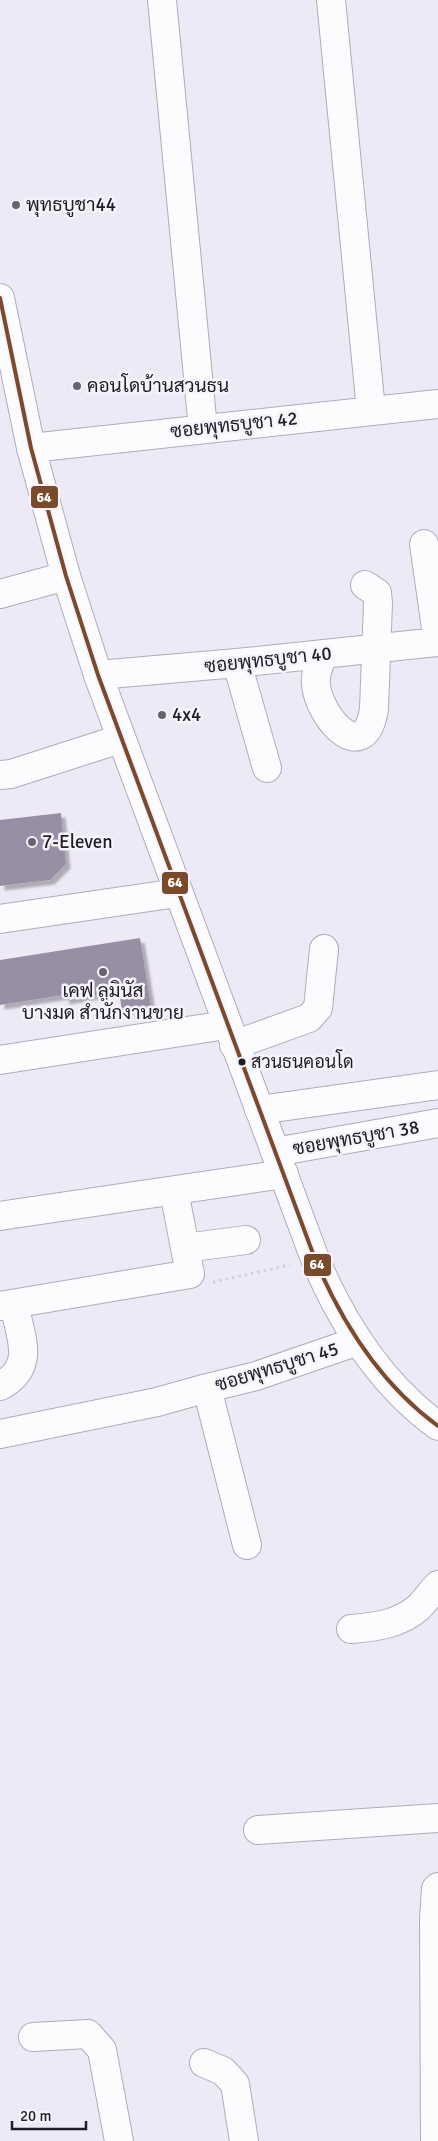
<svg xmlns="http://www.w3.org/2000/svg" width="438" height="2141" viewBox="0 0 438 2141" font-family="Signika,Sarabun,sans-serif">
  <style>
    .building { fill: #978fa3; filter: url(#shadow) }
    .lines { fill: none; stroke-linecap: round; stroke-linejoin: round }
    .minor-casing { stroke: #afacb7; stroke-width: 30 }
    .major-casing { stroke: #afacb7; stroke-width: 30 }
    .path { stroke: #d3d1d6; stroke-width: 3; stroke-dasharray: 2.5 4; stroke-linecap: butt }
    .minor { stroke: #fcfcfe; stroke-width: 28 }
    .major { stroke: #fcfcfe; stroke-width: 28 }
    .bus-1-casing { stroke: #f6f3fd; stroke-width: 8 }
    .bus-1 { stroke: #7a4b2a; stroke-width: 4 }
    .poi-dot { fill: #68646f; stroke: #f6f3fd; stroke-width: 2 }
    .bus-dot { fill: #201d26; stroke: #f6f3fd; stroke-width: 2 }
    .labels { text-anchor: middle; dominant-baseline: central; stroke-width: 5; stroke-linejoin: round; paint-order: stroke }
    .bus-label { font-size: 18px; fill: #201d26; stroke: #f6f3fd; text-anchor: start }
    .poi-label { font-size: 19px; fill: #201d26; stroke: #f6f3fd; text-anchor: start }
    .street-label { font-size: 19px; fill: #201d26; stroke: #f6f3fd }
    .line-badge { stroke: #f6f3fd; stroke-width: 2 }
    .badge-label { font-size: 14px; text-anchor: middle; font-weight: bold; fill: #fff }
  </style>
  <defs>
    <filter id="shadow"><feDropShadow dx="4.5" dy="4.5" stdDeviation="1" flood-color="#0004"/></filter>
  </defs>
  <rect width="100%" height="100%" fill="#ede9f6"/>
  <path class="building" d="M61 813 66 864 50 880 0 886V820Z
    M140 938 151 1006 122 1011 119 991 65 1000 64 995 0 1005V960Z"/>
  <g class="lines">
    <g class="minor-casing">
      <path id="minor" d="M162 0 203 429
        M331 0 371 410
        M31 448 438 404
        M424 544 438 642
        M0 594 66 576
        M322 654C321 662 317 670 316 677 312 710 364 773 374 709L378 603 377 593 365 585
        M237 663 267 768
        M98 675 237 663 438 642
        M0 775 11 774 120 739
        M0 919 177 893
        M234 1045 309 1018 318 1008 324 949
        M0 1060 226 1025
        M259 1110 438 1085
        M275 1152 438 1123
        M174 1191 185 1248
        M0 1216 284 1174
        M0 1306 190 1274 185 1248 246 1240
        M0 1386C37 1367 20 1336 14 1304
        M0 1434 157 1402 207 1388
        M247 1545 207 1388 256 1376 358 1341
        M351 1629C376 1627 400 1624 419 1607 426 1600 431 1592 438 1585
        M258 1830 438 1818
        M33 2037 88 2034 102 2050 119 2141
        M204 2063 223 2071 235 2084 244 2141
        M435 2141 434 1919 436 1889 438 1887"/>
    </g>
    <g class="major-casing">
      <path id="major" d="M0 298 31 448 66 576 98 675 315 1259C342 1323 382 1385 438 1426"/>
    </g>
    <path class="path" d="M213 1282 290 1265"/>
    <use href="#minor" class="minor"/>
    <use href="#major" class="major"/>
    <g class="bus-1-casing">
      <path id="bus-1" d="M0 298 31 448 66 576 98 675 315 1259C342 1323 382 1385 438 1426"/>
    </g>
    <use href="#bus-1" class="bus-1"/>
  </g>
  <g class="poi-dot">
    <circle cx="16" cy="205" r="5"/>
    <circle cx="77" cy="386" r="5"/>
    <circle cx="162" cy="715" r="5"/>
    <circle cx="32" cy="842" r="5"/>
    <circle cx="103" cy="972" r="5"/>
  </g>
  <circle class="bus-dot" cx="242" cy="1062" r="4.5"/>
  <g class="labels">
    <g class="bus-label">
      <text x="251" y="1062">สวนธนคอนโด</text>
    </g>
    <g class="poi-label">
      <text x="26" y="205">พุทธบูชา44</text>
      <text x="87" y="386">คอนโดบ้านสวนธน</text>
      <text x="172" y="715">4x4</text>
      <text x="42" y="842">7-Eleven</text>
      <text x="103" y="991" text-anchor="middle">เคฟ ลูมินัส<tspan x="103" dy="22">บางมด สำนักงานขาย</tspan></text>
    </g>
    <g class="street-label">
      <text transform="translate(234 425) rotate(-6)">ซอยพุทธบูชา 42</text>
      <text transform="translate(268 660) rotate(-6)">ซอยพุทธบูชา 40</text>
      <text transform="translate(356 1138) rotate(-10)">ซอยพุทธบูชา 38</text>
      <text transform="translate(277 1367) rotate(-17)">ซอยพุทธบูชา 45</text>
    </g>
  </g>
  <g class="line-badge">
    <rect x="30" y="485" width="29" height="24" rx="5" fill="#7a4b2a"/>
    <rect x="161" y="871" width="28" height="24" rx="5" fill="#7a4b2a"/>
    <rect x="303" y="1253" width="29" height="24" rx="5" fill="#7a4b2a"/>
  </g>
  <g class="badge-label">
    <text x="44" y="502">64</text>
    <text x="175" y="887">64</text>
    <text x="317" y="1269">64</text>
  </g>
  <path d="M12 2121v8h74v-8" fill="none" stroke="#201d26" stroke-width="2.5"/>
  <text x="20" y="2121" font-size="15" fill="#201d26" stroke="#f6f3fd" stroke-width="4" paint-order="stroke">20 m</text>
</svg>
